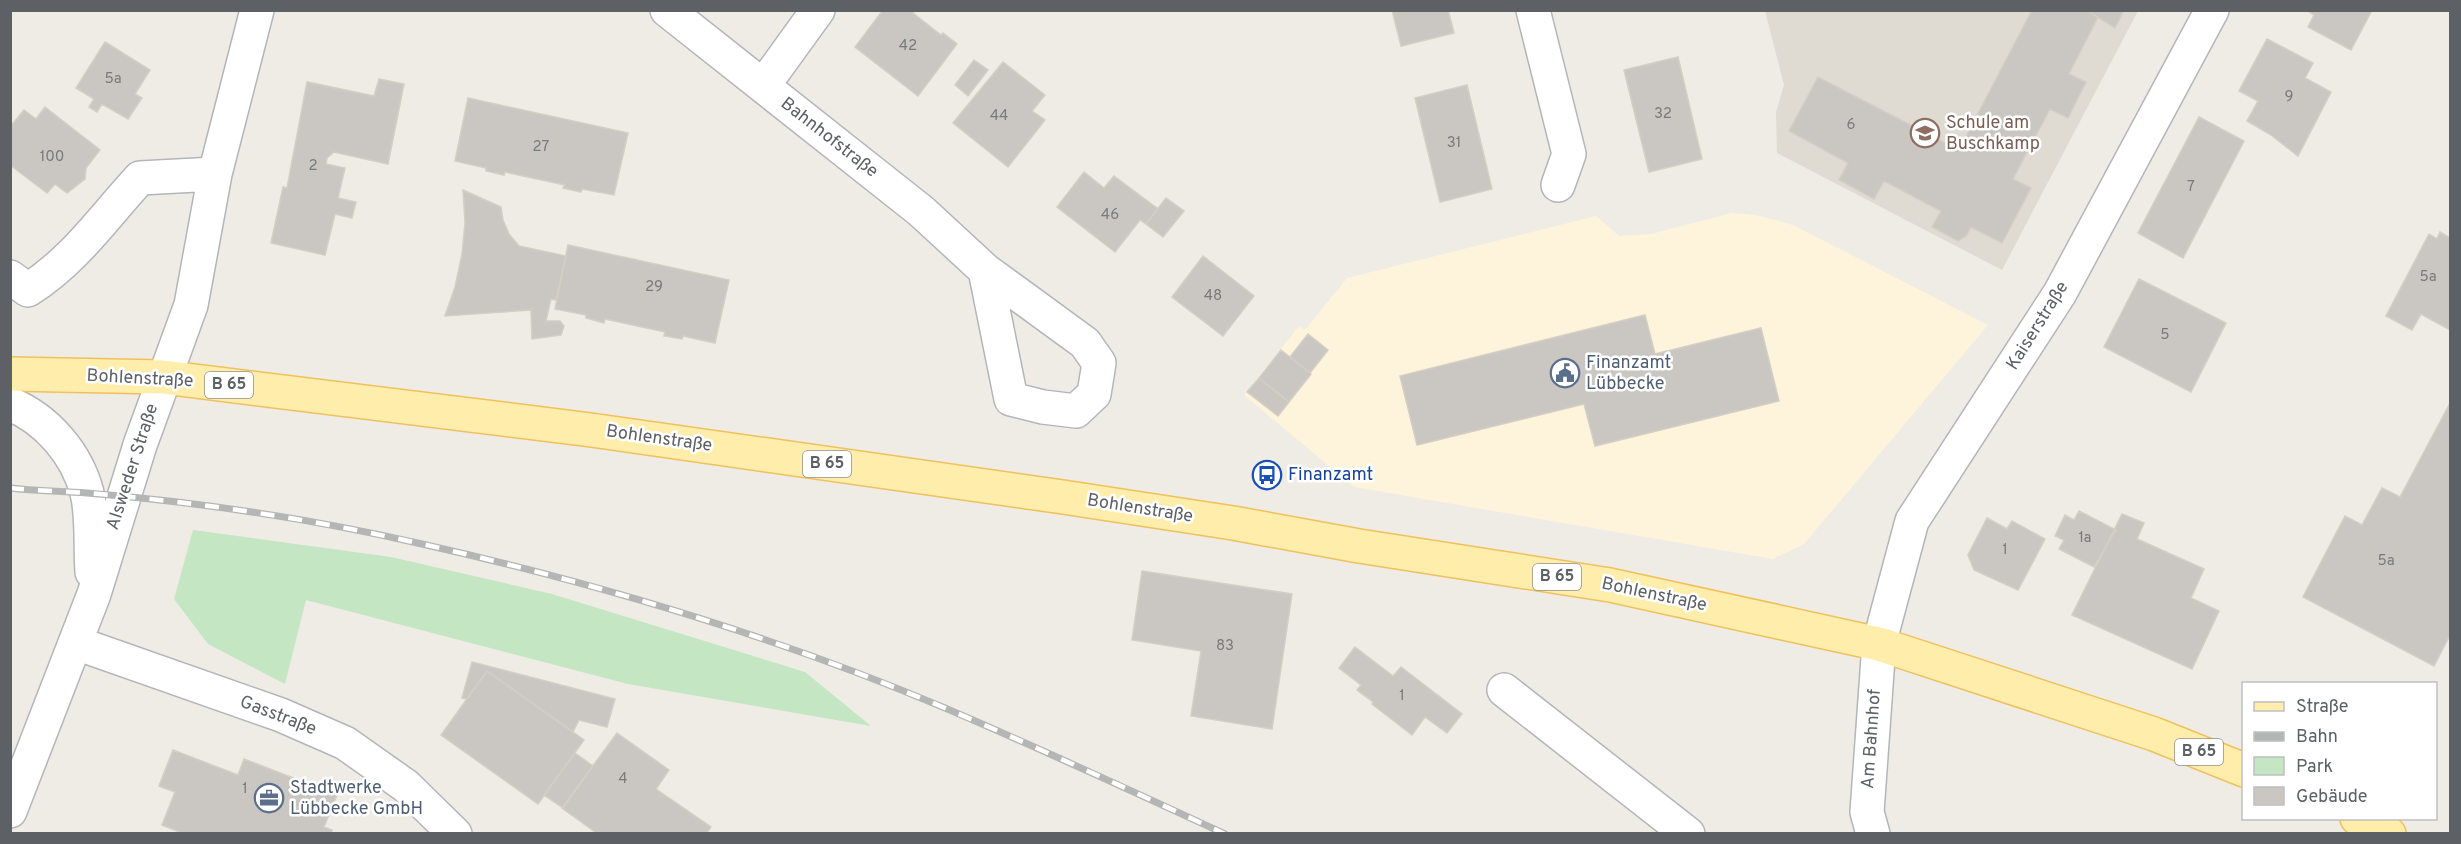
<svg xmlns="http://www.w3.org/2000/svg" width="2461" height="844" viewBox="0 0 2461 844" font-family="Overpass,sans-serif">
  <style>
    .commercial { fill: #fef4dc }
    .education { fill: #dfdbd3 }
    .green { fill: #c4e6c2 }
    .building { fill: #cac7c2; stroke: #d4cec3; stroke-width: 1.5 }
    .lines { fill: none; stroke-linecap: round; stroke-linejoin: round }
    .minor-casing { stroke: #b2b6ba; stroke-width: 36 }
    .major-casing { stroke: #f0c05d; stroke-width: 36 }
    .minor { stroke: #fff; stroke-width: 33 }
    .major { stroke: #feedab; stroke-width: 33 }
    .rail-casing { stroke: #b4b5b5; stroke-width: 7 }
    .rail { stroke: #fff; stroke-width: 4.5; stroke-dasharray: 14; stroke-linecap: butt }
    .labels { text-anchor: middle; dominant-baseline: central; stroke-width: 5; stroke-linejoin: round; paint-order: stroke }
    .number-label { font-size: 15px; fill: #787a7c }
    .shield { fill: #fff; stroke: #8e9093; stroke-width: 1.5 }
    .shield-label { font-size: 16px; font-weight: bold; fill: #5d6165 }
    .education-label { font-size: 18px; fill: #785e54; stroke: #fff; text-anchor: start }
    .street-label { font-size: 18px; fill: #5d6165; stroke: #fff }
    .service-label { font-size: 18px; fill: #4e5e75; stroke: #fff; text-anchor: start }
    .transit-label { font-size: 18px; fill: #164399; stroke: #fff; text-anchor: start }
  </style>
  <rect width="100%" height="100%" fill="#efece5"/>
  <path class="commercial" d="M1732 213 1755 215 1793 225 1988 325 1804 544 1773 559 1354 487 1244 395 1299 326 1305 330 1347 278 1596 216 1619 236 1651 234Z"/>
  <path class="education" d="M1765 11H2138L2002 270 1777 153 1776 112 1784 85Z"/>
  <path class="green" d="M193 530 391 557 552 594 805 672 871 726 628 684 306 600 285 684 208 644 174 599Z"/>
  <path class="building" d="M883 10H915L913 13 941 35 943 33 957 44 918 96 855 47Z
    M1392 10H1448L1454 33 1401 46Z
    M2032 10H2086L2098 17 2069 74 2086 82 2068 118 2050 109 2013 179 2031 188 2002 243 1971 227 1966 236 1958 241 1932 227 1941 211 1884 181 1874 199 1839 180 1848 163 1789 131 1818 77 1959 150Z
    M2086 10H2124L2115 28Z
    M2306 10H2372L2351 50 2308 27 2314 15Z
    M2267 39 2313 63 2305 78 2331 92 2298 156 2271 135 2247 121 2258 101 2239 91Z
    M105 42 150 70 135 94 142 98 128 119 102 104 97 112 89 107 94 99 76 88Z
    M1678 57 1702 159 1649 172 1624 70Z
    M974 60 988 70 968 96 955 85Z
    M1003 62 1045 95 1032 111 1045 120 1008 167 953 123Z
    M379 79 404 84 388 164 334 152 327 158 326 164 345 168 338 198 356 202 352 218 335 214 325 255 271 243 283 187 287 188 307 82 374 96Z
    M1467 85 1492 189 1440 202 1415 98Z
    M468 98 628 133 614 195 582 189 581 192 563 188 565 185 505 172 504 175 486 171V168L455 161Z
    M45 107 100 150 86 168 85 179 67 193 55 184 47 193 10 165V127L24 110 36 119Z
    M2199 117 2244 141 2183 258 2138 233Z
    M1084 172 1104 188 1114 176 1158 209 1146 224 1140 220 1115 252 1057 207Z
    M463 190 501 207 503 220 509 234 519 246 566 256 556 300 551 299 546 321H560L564 326 561 335 532 339 531 310 445 316 455 287 462 254 465 223Z
    M1166 198 1184 211 1163 237 1146 224Z
    M2440 232 2450 238V330L2421 314 2412 330 2386 316 2429 234 2437 239Z
    M568 245 729 280 715 343 683 336 682 339 664 336 665 332 605 319 604 323 586 318V315L555 309Z
    M1203 256 1254 296 1223 336 1172 297Z
    M2139 279 2226 323 2191 392 2104 347Z
    M1645 315 1655 354 1761 328 1779 401 1595 446 1584 404 1417 445 1400 376Z
    M1308 334 1328 350 1310 373 1290 357Z
    M1281 350 1311 374 1289 402 1259 378Z
    M1259 378 1289 402 1278 416 1247 392Z
    M2450 403V635L2434 666 2303 597 2345 516 2362 525 2382 488 2400 497Z
    M2079 511 2116 530 2094 567 2059 549 2064 540 2055 536 2065 515 2074 520Z
    M2122 514 2144 523 2137 539 2204 569 2191 598 2219 611 2192 669 2072 615Z
    M1987 518 2007 529 2012 521 2045 539 2018 590 1974 570 1968 555Z
    M1142 571 1292 594 1272 729 1191 716 1201 651 1132 640Z
    M1355 647 1393 676 1401 667 1462 714 1447 733 1425 717 1412 735 1372 704 1373 702 1357 690 1361 685 1339 668Z
    M472 662 615 699 607 727 579 720 573 732 487 671 467 699 462 698Z
    M487 671 584 740 538 804 441 735Z
    M617 733 669 770 656 789 711 827 706 834H598L562 808Z
    M173 750 238 775 244 759 337 795 324 827 332 830 331 834H185L162 825 175 792 159 786Z
    M575 753 593 766 563 808 544 795Z"/>
  <g class="lines">
    <g class="minor-casing">
      <path id="minor" d="M667 10 921 211 985 270 1085 343 1099 363 1094 394 1076 411 1043 407 1011 399 985 270
        M1533 10 1569 154 1558 185
        M763 86 818 10
        M10 277 28 290C76 259 102 219 140 178L215 174
        M10 404C47 419 77 454 87 493 93 517 90 546 92 572
        M76 643 281 715 345 743 406 786 455 834
        M1504 690 1688 834
        M10 811 94 594 140 445 191 305 215 174 257 10
        M1873 834 1867 812 1879 644 1912 521 2060 293 2212 10"/>
    </g>
    <g class="major-casing">
      <path id="major" d="M10 374 163 377 591 430 1063 497 1233 523 1359 546 1610 585 1879 644 2154 734 2244 770
        M2357 818 2389 834"/>
    </g>
    <use href="#minor" class="minor"/>
    <use href="#major" class="major"/>
    <g class="rail-casing">
      <path id="rail" d="M10 488C36 491 62 491 87 493 198 502 312 519 422 544 600 584 777 637 945 708 1039 748 1132 791 1225 834"/>
    </g>
    <use href="#rail" class="rail"/>
  </g>
  <defs>
    <g id="school-ring" transform="scale(1.5)"><circle r="9.5" fill="#fff" stroke="#8d6e63" stroke-width="1.5"/><path d="M0-5L7-2L0 1L-7-2ZM-4 1L0 2.5L4 1V4Q0 6-4 4Z" fill="#8d6e63"/></g>
    <g id="civic-ring" transform="scale(1.5)"><circle r="9.5" fill="#fff" stroke="#5c6f8a" stroke-width="1.5"/><path d="M-.6-6.5H3V-4.5H.6V-3L4-1V1h2V6H-6V1h2V-1L-.6-3ZM-1.2 2.5V6h2.4V2.5Z" fill="#5c6f8a"/></g>
    <g id="bus-ring" transform="scale(1.5)"><circle r="9.5" fill="#fff" stroke="#1a4fb4" stroke-width="1.5"/><path d="M-5-6H5V4H4V6H2V4H-2V6H-4V4H-5ZM-3.5-4V0h7V-4ZM-3.5 1.2v1.5H-2V1.2ZM2 1.2v1.5H3.5V1.2Z" fill="#1a4fb4"/></g>
    <g id="office-ring" transform="scale(1.5)"><circle r="9.5" fill="#fff" stroke="#5c6f8a" stroke-width="1.5"/><path d="M-6-3h4V-5.5h4V-3h4V5H-6ZM-1-4.5V-3h2v-1.5ZM-6 0V1H6V0Z" fill="#5c6f8a"/></g>
  </defs>
  <g fill-rule="evenodd">
    <use href="#school-ring" x="1925" y="133"/>
    <use href="#civic-ring" x="1565" y="373"/>
    <use href="#bus-ring" x="1267" y="475"/>
    <use href="#office-ring" x="269" y="798"/>
  </g>
  <g class="labels">
    <g class="number-label">
      <text x="908" y="46">42</text>
      <text x="113" y="79">5a</text>
      <text x="2289" y="97">9</text>
      <text x="1663" y="114">32</text>
      <text x="999" y="116">44</text>
      <text x="1851" y="125">6</text>
      <text x="1454" y="143">31</text>
      <text x="541" y="147">27</text>
      <text x="52" y="157">100</text>
      <text x="313" y="166">2</text>
      <text x="2191" y="187">7</text>
      <text x="1110" y="215">46</text>
      <text x="2428" y="277">5a</text>
      <text x="654" y="287">29</text>
      <text x="1213" y="296">48</text>
      <text x="2165" y="335">5</text>
      <text x="2085" y="538">1a</text>
      <text x="2005" y="550">1</text>
      <text x="2386" y="561">5a</text>
      <text x="1225" y="646">83</text>
      <text x="1402" y="696">1</text>
      <text x="623" y="779">4</text>
      <text x="245" y="789">1</text>
    </g>
    <g class="shield">
      <rect x="205" y="372" width="48" height="26" rx="4.5"/>
      <rect x="803" y="451" width="48" height="26" rx="4.5"/>
      <rect x="1533" y="564" width="48" height="26" rx="4.5"/>
      <rect x="2175" y="739" width="48" height="26" rx="4.5"/>
    </g>
    <g class="shield-label">
      <text x="229" y="385">B 65</text>
      <text x="827" y="464">B 65</text>
      <text x="1557" y="577">B 65</text>
      <text x="2199" y="752">B 65</text>
    </g>
    <g class="education-label">
      <text x="1946" y="123">Schule am<tspan x="1946" dy="21">Buschkamp</tspan></text>
    </g>
    <g class="street-label">
      <text transform="translate(829 138) rotate(38)">Bahnhofstraße</text>
      <text transform="translate(2038 326) rotate(-58)">Kaiserstraße</text>
      <text transform="translate(140 379) rotate(3)">Bohlenstraße</text>
      <text transform="translate(659 439) rotate(8)">Bohlenstraße</text>
      <text transform="translate(133 467) rotate(-72)">Alsweder Straße</text>
      <text transform="translate(1140 509) rotate(9)">Bohlenstraße</text>
      <text transform="translate(1654 595) rotate(12)">Bohlenstraße</text>
      <text transform="translate(278 716) rotate(21)">Gasstraße</text>
      <text transform="translate(1872 739) rotate(-86)">Am Bahnhof</text>
    </g>
    <g class="service-label">
      <text x="1586" y="363">Finanzamt<tspan x="1586" dy="21">Lübbecke</tspan></text>
      <text x="290" y="788">Stadtwerke<tspan x="290" dy="21">Lübbecke GmbH</tspan></text>
    </g>
    <g class="transit-label">
      <text x="1288" y="475">Finanzamt</text>
    </g>
  </g>
  <rect width="2461" height="844" fill="none" stroke="#5d6165" stroke-width="24"/>
  <rect x="2242" y="682" width="195" height="138" fill="#ffffff" stroke="#bec0c1" stroke-width="1.5"/>
  <rect x="2254" y="702" width="30" height="9" fill="#feedab" stroke="#bec0c1" stroke-width="1.5"/>
  <text x="2296" y="712" font-size="18" fill="#5d6165">Straße</text>
  <rect x="2254" y="732" width="30" height="9" fill="#b4b5b5" stroke="#bec0c1" stroke-width="1.5"/>
  <text x="2296" y="742" font-size="18" fill="#5d6165">Bahn</text>
  <rect x="2254" y="757" width="30" height="18" fill="#c4e6c2" stroke="#bec0c1" stroke-width="1.5"/>
  <text x="2296" y="772" font-size="18" fill="#5d6165">Park</text>
  <rect x="2254" y="787" width="30" height="18" fill="#cac7c2" stroke="#bec0c1" stroke-width="1.5"/>
  <text x="2296" y="802" font-size="18" fill="#5d6165">Gebäude</text>
</svg>
